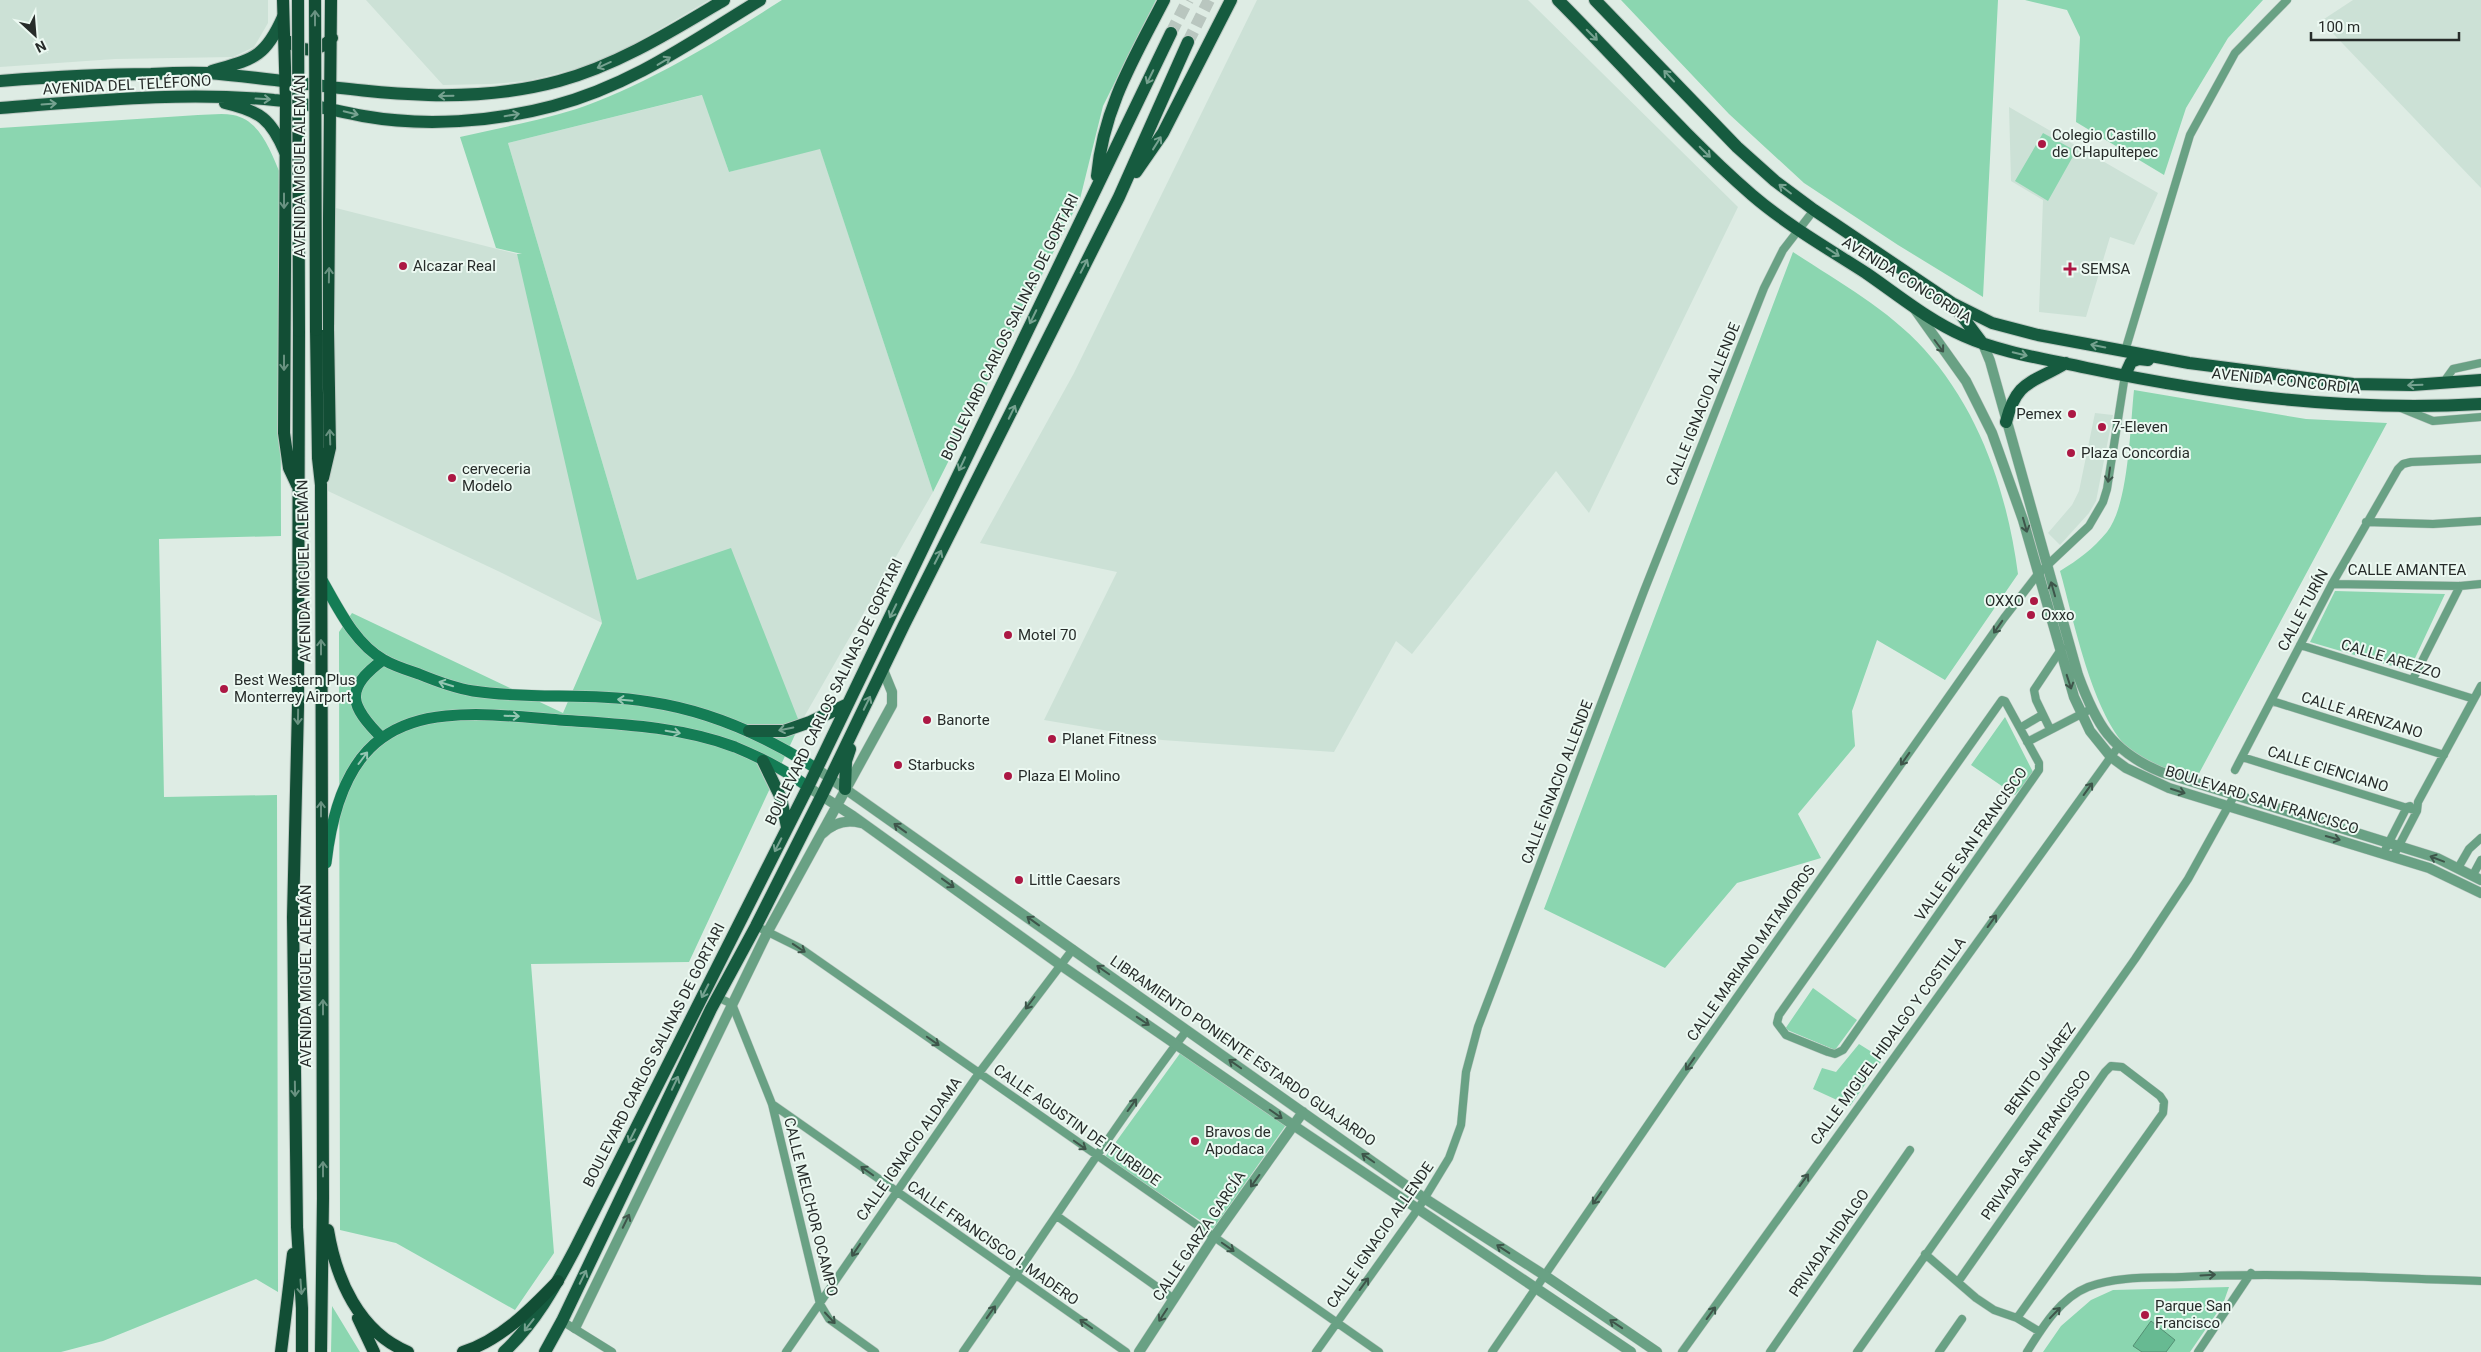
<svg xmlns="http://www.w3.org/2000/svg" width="2481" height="1352" viewBox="0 0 2481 1352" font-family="Roboto,sans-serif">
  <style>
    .built { fill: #cce1d6 }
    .green { fill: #8bd6b0 }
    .water { fill: #67ba92; stroke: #548f73 }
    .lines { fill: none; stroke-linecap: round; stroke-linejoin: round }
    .primary-tunnel { stroke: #b9c6bf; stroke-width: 12; stroke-dasharray: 12 6; stroke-linecap: butt }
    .minor-casing { stroke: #bdc9c3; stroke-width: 9 }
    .tertiary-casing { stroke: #bdc9c3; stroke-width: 11 }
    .secondary-casing { stroke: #bdc9c3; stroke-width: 12 }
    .primary-casing { stroke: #bdc9c3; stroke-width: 14 }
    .trunk-casing { stroke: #bdc9c3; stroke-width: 14 }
    .minor { stroke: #69a184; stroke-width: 8 }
    .tertiary { stroke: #69a184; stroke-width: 10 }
    .secondary { stroke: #147d55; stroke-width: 11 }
    .primary { stroke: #165b3f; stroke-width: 12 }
    .trunk { stroke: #124e35; stroke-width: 12 }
    .trunk-bridge-casing { stroke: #bdc9c3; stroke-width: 14; stroke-linecap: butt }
    .trunk-bridge { stroke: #124e35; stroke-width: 12 }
    .oneway { stroke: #699281 }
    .oneway2 { stroke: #76a290 }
    .oneway3 { stroke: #3e554a }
    .oneway4 { stroke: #96c7b3 }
    .poi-dot { fill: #ac1844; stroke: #ecf9f2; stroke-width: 2 }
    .labels { text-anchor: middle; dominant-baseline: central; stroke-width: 4; stroke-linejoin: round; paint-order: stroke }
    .street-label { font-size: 15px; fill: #272c2a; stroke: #ecf9f2 }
    .poi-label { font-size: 15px; fill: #272c2a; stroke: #ecf9f2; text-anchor: start }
  </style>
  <rect width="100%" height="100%" fill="#deece4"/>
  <path class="built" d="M0 0H268V23L254 47 233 57 115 59 0 67Z
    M366 0H709L621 52 587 66 527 81 491 84 443 85Z
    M1257 0H1528L1738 207 1589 513 1556 471 1412 654 1396 641 1334 752 1162 740 1044 720 1117 572 980 543 1074 373Z
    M2353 0H2481V188L2321 21Z
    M703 95 729 172 820 148 933 492 800 724 637 580 508 143Z
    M2009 107 2158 193 2134 245 2110 237 2086 317 2039 312 2043 200 2011 181Z
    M332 207 517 254 554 382 602 623 500 572 328 491Z
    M2095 413 2113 415 2096 501 2089 513 2060 545 2048 533 2072 505 2079 491Z"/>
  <path class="green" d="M782 0H1156L1103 106 1080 199 933 492 820 149 729 172 702 95 508 143 637 580 731 548 800 724 689 962 531 964 554 1253 515 1310 396 1243 340 1230 339 632 352 613 563 713 602 623 517 254H522L496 248 460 137C502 127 545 120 585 106 655 80 719 40 782 0Z
    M1621 0H1998L1983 297 1898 245 1804 183 1729 114Z
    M2025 0H2263L2228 38 2186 108 2164 175 2076 122 2080 37 2067 10Z
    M198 115C209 115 222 113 233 115 260 120 270 150 280 173L281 536 159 539 164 797 277 795 278 1292 256 1279 103 1341 61 1352H0V128Z
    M2043 133 2076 151 2048 201 2015 181Z
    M1793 252C1837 281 1888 309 1924 349 1980 411 2007 492 2018 574L1945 680 1877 640 1852 711 1855 746 1798 814 1821 858 1737 883 1665 968 1544 909Z
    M2134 390 2306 419 2387 423 2196 779C2178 772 2151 765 2136 755 2094 726 2074 620 2060 571 2078 560 2093 549 2107 532 2129 504 2130 427 2134 390Z
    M2335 591 2445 594 2409 671 2310 642Z
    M2005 717 2034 774 2015 795 1971 765Z
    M1813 988 1857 1020 1835 1050 1785 1029Z
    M1859 1044 1883 1059 1850 1106 1813 1089 1822 1068 1836 1072Z
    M1181 1052 1286 1125 1213 1229 1105 1157Z
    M2229 1287 2223 1304 2190 1352H2043L2061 1326 2091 1300 2113 1290Z
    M332 1306 360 1352H331Z"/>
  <path class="water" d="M2151 1321 2175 1340 2166 1352H2142L2133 1346Z"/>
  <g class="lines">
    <path class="primary-tunnel" d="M1171 33 1188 0
      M1188 42 1209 0"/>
    <g class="minor-casing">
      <path id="minor" d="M2125 351 2190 135 2235 53 2287 0
        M2443 383 2453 369 2481 363
        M2401 408 2433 421 2481 417
        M2366 522 2433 524 2481 521
        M2332 584 2460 586 2481 584
        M2300 645 2474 699
        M2413 679 2460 586
        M2002 700 2005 701 2039 763V770L1843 1050 1835 1054 1828 1052 1786 1035 1777 1023 1779 1015Z
        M2272 701 2444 755
        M2020 728 2042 715
        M2050 729 2036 700 2034 690 2062 648
        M2027 742 2091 709
        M2242 757 2417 811
        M2235 770 2332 584 2398 469 2403 464 2411 462 2481 459
        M2386 848 2407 807 2410 806
        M2393 857 2417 811 2418 802 2481 686
        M2458 868 2469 849 2481 838
        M2473 875 2481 860
        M756 926 800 948 1379 1352
        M717 997 732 1004 772 1104 820 1304 829 1319 875 1352
        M772 1104 1126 1352
        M1057 1216 1174 1299
        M1925 1254 1976 1298 1994 1310 2017 1318 2040 1332
        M1958 1282 2105 1072 2111 1066 2122 1067 2160 1096 2164 1102 2163 1113 2017 1318
        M562 1321 612 1352
        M786 1352 979 1073 1073 949
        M963 1352C1038 1245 1108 1134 1187 1030
        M1316 1352 1418 1209 1449 1158 1461 1125 1466 1072 1478 1027 1644 591 1764 288 1783 250 1814 210
        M1492 1352 1680 1078 2004 618 2038 574 2089 526 2103 502 2107 489 2125 375
        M1682 1352 2118 747
        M1770 1352 1910 1150
        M1857 1352 2135 959 2188 879 2234 796
        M1939 1352 1962 1319
        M2027 1352C2042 1328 2060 1298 2088 1287 2117 1276 2151 1278 2182 1277 2282 1272 2381 1278 2481 1281
        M2198 1352 2251 1273"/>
    </g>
    <g class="tertiary-casing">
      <path id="tertiary" d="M1914 308 1966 381 1992 433 2023 520 2074 697 2090 731 2111 757 2126 768 2169 788 2429 868 2481 893
        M1983 344 1990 361 2078 675C2096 724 2111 751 2161 772L2437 858 2481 880
        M817 769 1424 1198 1544 1275 1657 1352
        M808 787 853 816 1059 964 1293 1125 1631 1352
        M822 834C833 823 847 819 861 823
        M575 1328 768 931 892 705V692L883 670
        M1139 1352 1214 1237 1303 1112"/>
    </g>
    <g class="secondary-casing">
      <path id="secondary" d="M322 580C338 608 355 644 384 660 394 666 407 670 419 674 436 681 454 688 473 691 531 700 591 692 650 702 710 711 766 736 817 769
        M382 738C350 706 343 689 383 660
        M326 863C331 819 344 765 382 738 400 725 424 718 446 716 483 712 522 717 559 720 617 724 680 726 735 747 759 757 787 771 808 787"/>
    </g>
    <g class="primary-casing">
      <path id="primary" d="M1558 0C1623 65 1683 135 1752 195 1787 225 1827 248 1866 273 1898 295 1928 320 1964 336 2002 353 2046 359 2087 368 2216 395 2348 412 2481 404
        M1595 0 1737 147 1775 181 1814 210 1952 303 1992 323 2038 335 2189 363 2353 384 2412 385 2481 380
        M212 71C253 59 265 58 283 17
        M0 81C50 77 100 74 151 74 169 73 188 72 207 73 324 82 442 113 559 81 618 65 672 31 724 0
        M225 103C260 111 271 119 285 152
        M0 108C91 101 182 91 274 100 304 102 334 111 363 116 425 127 493 122 553 106 632 85 691 42 760 0
        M1136 172 1163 133 1231 0
        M1097 176C1103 109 1134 58 1164 0
        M1956 308 1983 344
        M2125 375 2131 362 2139 359 2148 360
        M2006 422C2017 379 2032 384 2066 363
        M749 731H784L810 722 848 704
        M763 761 781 798 787 827
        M845 789 846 761 850 749
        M504 1352C535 1323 555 1287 575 1249L808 787 1171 33
        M545 1352 562 1321 711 1009 756 926 822 795 904 625 1119 197 1188 42"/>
    </g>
    <g class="trunk-casing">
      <path id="trunk" d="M283 0 286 101 284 433 289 468 297 485
        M290 42C305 54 320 51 332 38
        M316 330 318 458 321 485 323 1198 321 1352
        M299 331 298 707 293 917 297 1227 302 1308V1352
        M323 478 330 448 328 329 331 0
        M328 1230C336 1279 359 1332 408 1352
        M358 1318 374 1352
        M281 1352 293 1254
        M463 1352C501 1340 531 1309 558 1281"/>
    </g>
    <use href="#minor" class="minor"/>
    <use href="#tertiary" class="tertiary"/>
    <use href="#secondary" class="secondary"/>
    <use href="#primary" class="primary"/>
    <use href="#trunk" class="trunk"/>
    <g class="trunk-bridge-casing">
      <path id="trunk-bridge" d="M298 0 299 331
        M315 0 316 330"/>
    </g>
    <use href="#trunk-bridge" class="trunk-bridge"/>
  </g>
  <defs><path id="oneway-shaft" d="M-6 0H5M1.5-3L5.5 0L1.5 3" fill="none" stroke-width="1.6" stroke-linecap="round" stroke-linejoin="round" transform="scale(1.25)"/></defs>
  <g class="oneway">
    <use href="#oneway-shaft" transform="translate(315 18) rotate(-90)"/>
    <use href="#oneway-shaft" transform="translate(284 201) rotate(90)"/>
    <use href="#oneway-shaft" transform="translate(329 275) rotate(-89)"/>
    <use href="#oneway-shaft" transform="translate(284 363) rotate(90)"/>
    <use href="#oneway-shaft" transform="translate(330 437) rotate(-92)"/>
    <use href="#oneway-shaft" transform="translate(321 647) rotate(-90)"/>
    <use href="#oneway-shaft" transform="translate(298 717) rotate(91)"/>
    <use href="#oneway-shaft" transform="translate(321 809) rotate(-90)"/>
    <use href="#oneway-shaft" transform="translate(323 1007) rotate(-90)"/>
    <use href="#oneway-shaft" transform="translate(295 1089) rotate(89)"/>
    <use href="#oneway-shaft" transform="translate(323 1169) rotate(-90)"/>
    <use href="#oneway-shaft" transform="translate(301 1287) rotate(86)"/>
  </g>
  <g class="oneway2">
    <use href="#oneway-shaft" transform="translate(1592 35) rotate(45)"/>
    <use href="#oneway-shaft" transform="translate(664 61) rotate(-31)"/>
    <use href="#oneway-shaft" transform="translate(604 65) rotate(156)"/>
    <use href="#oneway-shaft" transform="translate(1669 76) rotate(-133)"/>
    <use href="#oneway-shaft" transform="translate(1150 77) rotate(116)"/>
    <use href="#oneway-shaft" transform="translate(446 96) rotate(179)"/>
    <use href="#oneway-shaft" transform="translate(263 99) rotate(3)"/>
    <use href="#oneway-shaft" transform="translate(49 104) rotate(-4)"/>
    <use href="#oneway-shaft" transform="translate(351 113) rotate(13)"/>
    <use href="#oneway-shaft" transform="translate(512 115) rotate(-9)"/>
    <use href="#oneway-shaft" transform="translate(1157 143) rotate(-58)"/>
    <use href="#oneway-shaft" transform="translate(1705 152) rotate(45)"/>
    <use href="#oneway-shaft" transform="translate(1785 189) rotate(-143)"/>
    <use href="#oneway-shaft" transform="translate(1833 252) rotate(33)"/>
    <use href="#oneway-shaft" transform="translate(1084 266) rotate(-63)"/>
    <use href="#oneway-shaft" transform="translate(1033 317) rotate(116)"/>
    <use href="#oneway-shaft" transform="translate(2098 346) rotate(-169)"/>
    <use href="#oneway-shaft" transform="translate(2020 354) rotate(13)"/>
    <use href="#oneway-shaft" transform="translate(2415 385) rotate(178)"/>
    <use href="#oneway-shaft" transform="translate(1012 412) rotate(-64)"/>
    <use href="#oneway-shaft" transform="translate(962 464) rotate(115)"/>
    <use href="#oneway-shaft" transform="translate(938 557) rotate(-63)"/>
    <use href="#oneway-shaft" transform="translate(893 611) rotate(116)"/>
    <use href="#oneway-shaft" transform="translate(867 703) rotate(-64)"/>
    <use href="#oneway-shaft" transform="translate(786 729) rotate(168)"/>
    <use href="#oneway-shaft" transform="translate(778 845) rotate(117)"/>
    <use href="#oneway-shaft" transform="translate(705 991) rotate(117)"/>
    <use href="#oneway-shaft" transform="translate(675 1083) rotate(-65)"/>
    <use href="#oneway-shaft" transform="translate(632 1136) rotate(117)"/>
    <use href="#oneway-shaft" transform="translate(583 1277) rotate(-64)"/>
    <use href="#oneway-shaft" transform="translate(529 1325) rotate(128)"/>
  </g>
  <g class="oneway3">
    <use href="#oneway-shaft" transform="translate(1939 346) rotate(53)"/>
    <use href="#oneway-shaft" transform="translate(2109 475) rotate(98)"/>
    <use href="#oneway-shaft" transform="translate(2025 525) rotate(74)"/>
    <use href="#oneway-shaft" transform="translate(2053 589) rotate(-106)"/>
    <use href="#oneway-shaft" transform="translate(1998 627) rotate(125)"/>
    <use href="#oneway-shaft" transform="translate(2069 682) rotate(72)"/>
    <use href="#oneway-shaft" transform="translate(1905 759) rotate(125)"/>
    <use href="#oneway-shaft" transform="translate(2088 789) rotate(-54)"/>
    <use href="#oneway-shaft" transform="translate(2178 791) rotate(18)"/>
    <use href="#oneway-shaft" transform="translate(900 828) rotate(-144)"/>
    <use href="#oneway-shaft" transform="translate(2333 838) rotate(16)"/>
    <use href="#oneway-shaft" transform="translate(2437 859) rotate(-159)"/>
    <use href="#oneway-shaft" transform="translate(948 883) rotate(36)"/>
    <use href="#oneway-shaft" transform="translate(1033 921) rotate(-144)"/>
    <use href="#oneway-shaft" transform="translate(1992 921) rotate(-54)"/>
    <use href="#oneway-shaft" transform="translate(799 948) rotate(34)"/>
    <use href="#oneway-shaft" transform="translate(1103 970) rotate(-145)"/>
    <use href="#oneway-shaft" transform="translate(1030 1003) rotate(127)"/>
    <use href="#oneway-shaft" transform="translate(1143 1021) rotate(34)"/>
    <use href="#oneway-shaft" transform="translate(933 1041) rotate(35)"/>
    <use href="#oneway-shaft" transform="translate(1235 1064) rotate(-145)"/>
    <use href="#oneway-shaft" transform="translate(1690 1064) rotate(125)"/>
    <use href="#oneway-shaft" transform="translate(1132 1105) rotate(-54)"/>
    <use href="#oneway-shaft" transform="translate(1276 1114) rotate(35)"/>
    <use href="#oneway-shaft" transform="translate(1080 1145) rotate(35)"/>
    <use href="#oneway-shaft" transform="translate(1368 1158) rotate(-145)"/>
    <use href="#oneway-shaft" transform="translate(867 1171) rotate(-145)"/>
    <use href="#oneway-shaft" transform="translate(1804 1180) rotate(-54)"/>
    <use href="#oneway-shaft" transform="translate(1255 1181) rotate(126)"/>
    <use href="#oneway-shaft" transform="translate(1597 1198) rotate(125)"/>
    <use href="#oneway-shaft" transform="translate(626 1221) rotate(-64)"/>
    <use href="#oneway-shaft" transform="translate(1228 1247) rotate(35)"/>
    <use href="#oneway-shaft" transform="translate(1503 1249) rotate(-147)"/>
    <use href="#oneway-shaft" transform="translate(856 1250) rotate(124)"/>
    <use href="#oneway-shaft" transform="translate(2208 1275) rotate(-3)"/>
    <use href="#oneway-shaft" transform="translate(1364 1284) rotate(-54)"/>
    <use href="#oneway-shaft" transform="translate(991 1312) rotate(-55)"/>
    <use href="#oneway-shaft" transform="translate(1711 1313) rotate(-54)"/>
    <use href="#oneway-shaft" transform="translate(2055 1313) rotate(-46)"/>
    <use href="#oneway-shaft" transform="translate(1163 1315) rotate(123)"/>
    <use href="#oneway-shaft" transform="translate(830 1318) rotate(47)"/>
    <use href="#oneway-shaft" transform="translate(1086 1324) rotate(-145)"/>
    <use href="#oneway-shaft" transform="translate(1616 1324) rotate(-146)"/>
  </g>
  <g class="oneway4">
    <use href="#oneway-shaft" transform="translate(446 684) rotate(-163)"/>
    <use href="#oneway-shaft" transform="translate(625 700) rotate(-175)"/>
    <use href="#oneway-shaft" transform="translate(512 716) rotate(2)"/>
    <use href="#oneway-shaft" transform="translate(673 732) rotate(10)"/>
    <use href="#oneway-shaft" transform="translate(363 758) rotate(-53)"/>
  </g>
  <g class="poi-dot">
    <circle cx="2042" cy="144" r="5"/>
    <circle cx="403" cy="266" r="5"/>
    <path d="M2067.5 261.5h5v5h5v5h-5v5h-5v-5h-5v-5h5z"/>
    <circle cx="2072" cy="414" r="5"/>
    <circle cx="2102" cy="427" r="5"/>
    <circle cx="2071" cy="453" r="5"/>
    <circle cx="452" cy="478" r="5"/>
    <circle cx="2034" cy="601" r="5"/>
    <circle cx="2031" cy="615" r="5"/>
    <circle cx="1008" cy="635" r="5"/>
    <circle cx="224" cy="689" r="5"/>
    <circle cx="927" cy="720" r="5"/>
    <circle cx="1052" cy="739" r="5"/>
    <circle cx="898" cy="765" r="5"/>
    <circle cx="1008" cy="776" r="5"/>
    <circle cx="1019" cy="880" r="5"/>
    <circle cx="1195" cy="1141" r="5"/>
    <circle cx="2145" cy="1315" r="5"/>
  </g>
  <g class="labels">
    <g class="street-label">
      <text transform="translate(127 85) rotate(-3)">AVENIDA DEL TELÉFONO</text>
      <text transform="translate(300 166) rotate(-90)">AVENIDA MIGUEL ALEMÁN</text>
      <text transform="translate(1907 280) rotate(32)">AVENIDA CONCORDIA</text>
      <text transform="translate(1010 327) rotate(-64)">BOULEVARD CARLOS SALINAS DE GORTARI</text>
      <text transform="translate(2286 381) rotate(6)">AVENIDA CONCORDIA</text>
      <text transform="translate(1703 404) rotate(-68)">CALLE IGNACIO ALLENDE</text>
      <text x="2407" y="570">CALLE AMANTEA</text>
      <text transform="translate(304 571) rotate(-91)">AVENIDA MIGUEL ALEMÁN</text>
      <text transform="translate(2303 610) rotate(-62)">CALLE TURÍN</text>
      <text transform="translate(2391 659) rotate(17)">CALLE AREZZO</text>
      <text transform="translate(834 692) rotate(-64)">BOULEVARD CARLOS SALINAS DE GORTARI</text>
      <text transform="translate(2362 715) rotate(17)">CALLE ARENZANO</text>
      <text transform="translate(2328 769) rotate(17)">CALLE CIENCIANO</text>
      <text transform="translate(1557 782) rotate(-69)">CALLE IGNACIO ALLENDE</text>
      <text transform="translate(2262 800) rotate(17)">BOULEVARD SAN FRANCISCO</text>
      <text transform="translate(1971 844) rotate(-55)">VALLE DE SAN FRANCISCO</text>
      <text transform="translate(1751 953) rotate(-55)">CALLE MARIANO MATAMOROS</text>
      <text transform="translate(306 976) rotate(-90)">AVENIDA MIGUEL ALEMÁN</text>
      <text transform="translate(1888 1041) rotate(-54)">CALLE MIGUEL HIDALGO Y COSTILLA</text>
      <text transform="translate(1243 1051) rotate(35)">LIBRAMIENTO PONIENTE ESTARDO GUAJARDO</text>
      <text transform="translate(654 1055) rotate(-63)">BOULEVARD CARLOS SALINAS DE GORTARI</text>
      <text transform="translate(2040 1069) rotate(-54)">BENITO JUÁREZ</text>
      <text transform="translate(1077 1125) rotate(35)">CALLE AGUSTIN DE ITURBIDE</text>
      <text transform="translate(2036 1145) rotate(-55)">PRIVADA SAN FRANCISCO</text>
      <text transform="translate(909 1149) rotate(-55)">CALLE IGNACIO ALDAMA</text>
      <text transform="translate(811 1207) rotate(76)">CALLE MELCHOR OCAMPO</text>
      <text transform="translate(1380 1235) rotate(-55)">CALLE IGNACIO ALLENDE</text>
      <text transform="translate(1199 1236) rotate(-56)">CALLE GARZA GARCÍA</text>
      <text transform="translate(993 1243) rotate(35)">CALLE FRANCISCO I. MADERO</text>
      <text transform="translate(1829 1243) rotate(-55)">PRIVADA HIDALGO</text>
    </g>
    <g class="poi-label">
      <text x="2052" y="135">Colegio Castillo<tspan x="2052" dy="17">de CHapultepec</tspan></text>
      <text x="413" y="266">Alcazar Real</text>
      <text x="2081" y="269">SEMSA</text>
      <text x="2062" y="414" text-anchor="end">Pemex</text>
      <text x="2112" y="427">7-Eleven</text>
      <text x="2081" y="453">Plaza Concordia</text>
      <text x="462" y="469">cerveceria<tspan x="462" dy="17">Modelo</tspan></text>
      <text x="2024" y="601" text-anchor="end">OXXO</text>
      <text x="2041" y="615">Oxxo</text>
      <text x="1018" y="635">Motel 70</text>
      <text x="234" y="680">Best Western Plus<tspan x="234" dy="17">Monterrey Airport</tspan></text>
      <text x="937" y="720">Banorte</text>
      <text x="1062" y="739">Planet Fitness</text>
      <text x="908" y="765">Starbucks</text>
      <text x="1018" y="776">Plaza El Molino</text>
      <text x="1029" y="880">Little Caesars</text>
      <text x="1205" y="1132">Bravos de<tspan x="1205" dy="17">Apodaca</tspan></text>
      <text x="2155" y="1306">Parque San<tspan x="2155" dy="17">Francisco</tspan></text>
    </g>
  </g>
  <g transform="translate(35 35) rotate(154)" stroke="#ecf9f2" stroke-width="4" paint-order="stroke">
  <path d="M0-4L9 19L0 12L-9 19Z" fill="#272c2a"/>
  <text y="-8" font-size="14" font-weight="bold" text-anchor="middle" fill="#272c2a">N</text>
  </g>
  <path d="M2311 32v8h148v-8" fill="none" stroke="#272c2a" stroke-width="2.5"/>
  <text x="2318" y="32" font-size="15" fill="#272c2a" stroke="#ecf9f2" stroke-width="4" paint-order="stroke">100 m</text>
</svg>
